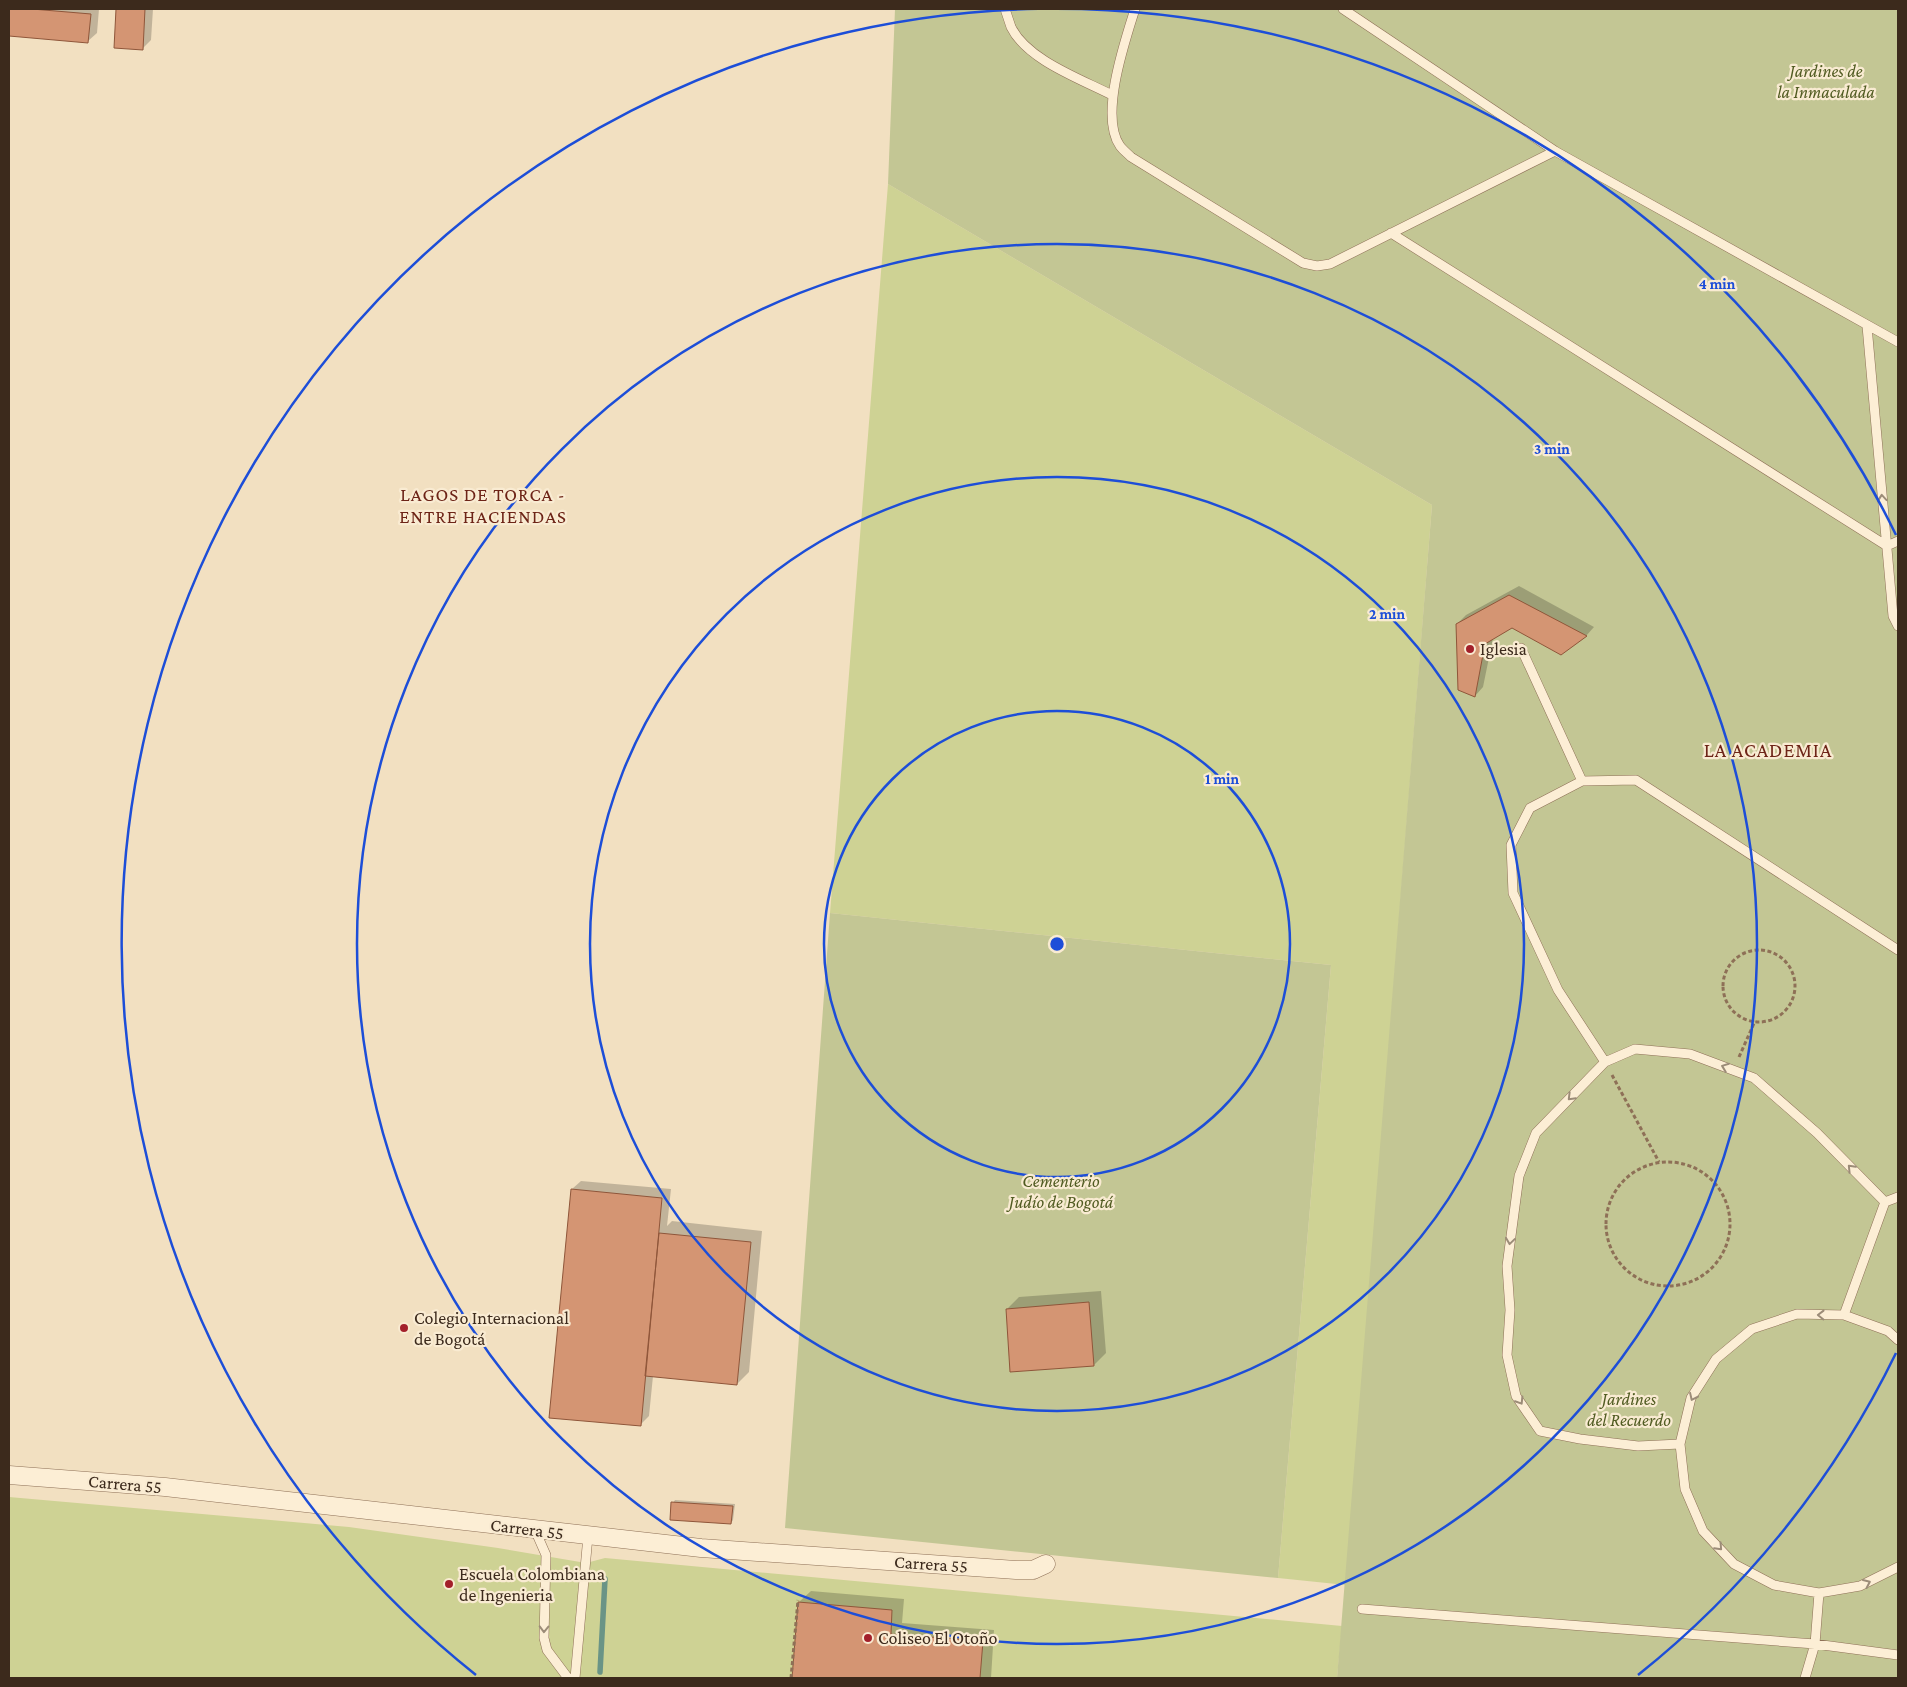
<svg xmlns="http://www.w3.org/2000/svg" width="1907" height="1687" viewBox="0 0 1907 1687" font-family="'Crimson Pro',serif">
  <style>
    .green { fill: #ced294 }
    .cemetery { fill: #c3c694 }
    .shadow { fill: #0003 }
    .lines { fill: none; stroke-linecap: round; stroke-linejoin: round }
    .stream { stroke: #6a9486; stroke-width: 5.5 }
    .building { fill: #d49573; stroke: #8f563a }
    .service-casing { stroke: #8e7057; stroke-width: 10 }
    .minor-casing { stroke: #8e7057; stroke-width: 19 }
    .path { stroke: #8e7057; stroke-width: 3; stroke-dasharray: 4 2.5; stroke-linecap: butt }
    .service { stroke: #fceed5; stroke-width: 9 }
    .minor { stroke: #fceed5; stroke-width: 18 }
    .oneway { stroke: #9c8c78 }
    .ring { fill: none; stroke: #1d4ed8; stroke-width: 2.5 }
    .poi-dot { fill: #a3202a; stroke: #f9ebd2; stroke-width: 2 }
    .labels { text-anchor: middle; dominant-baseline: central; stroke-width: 4.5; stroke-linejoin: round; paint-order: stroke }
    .park-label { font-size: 18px; font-style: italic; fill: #505b21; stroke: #f9ebd2 }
    .poi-label { font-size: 18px; fill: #3c2a1c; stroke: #f9ebd2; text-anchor: start }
    .street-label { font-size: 18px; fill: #3c2a1c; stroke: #f9ebd2 }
    .neighbourhood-label { font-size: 19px; letter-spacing: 1px; fill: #6d2417; stroke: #f9ebd2 }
    .quarter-label { font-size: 20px; letter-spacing: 1px; fill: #6d2417; stroke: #f9ebd2 }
    .centre { fill: #1d4ed8; stroke: #f9ebd2; stroke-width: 2.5 }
    .ring-label { font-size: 15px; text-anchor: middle; font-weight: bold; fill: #1d4ed8; stroke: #f9ebd2; stroke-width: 4.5; stroke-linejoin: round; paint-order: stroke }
  </style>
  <rect width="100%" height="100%" fill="#f2e0c1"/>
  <path class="green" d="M888 184 1432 505 1346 1585 1278 1578 1331 965 830 913Z
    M9 1497 349 1527 498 1548 586 1563 605 1558 1342 1626 1337 1678H9Z"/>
  <path class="cemetery" d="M895 9H1898V1678H1337L1432 505 888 184Z
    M830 913 1331 965 1278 1578 785 1528Z"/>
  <path class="shadow" d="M9 9H99L97 33 88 41 9 35Z
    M118 9H153L151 40 142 49 115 47Z
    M1519 586 1594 627 1586 636 1512 626 1493 638 1483 687 1475 696 1457 624 1466 615Z
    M581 1181 671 1189 667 1226 672 1221 762 1231 749 1372 737 1384 653 1376 649 1416 640 1425 572 1189Z
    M1101 1291 1106 1353 1094 1365 1007 1309 1019 1297Z
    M675 1500 735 1504 733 1520 731 1523 673 1503Z
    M811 1591 904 1599 902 1623 994 1630 991 1678H794L799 1602Z"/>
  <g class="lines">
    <path class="stream" d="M600 1672 605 1579"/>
  </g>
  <path class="building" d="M9 9H32L91 14 88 43 9 36Z
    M116 9H145L143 50 114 48Z
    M1509 595 1587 636 1561 655 1512 628 1485 644 1475 697 1458 690 1456 624Z
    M571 1189 662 1198 641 1426 549 1418Z
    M659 1233 751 1242 737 1385 645 1376Z
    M1089 1302 1094 1366 1010 1372 1006 1309Z
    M671 1502 733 1506 731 1524 670 1520Z
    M798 1602 892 1610 891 1634 983 1641 980 1678H792Z"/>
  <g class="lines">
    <g class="service-casing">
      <path id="service" d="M1005 9C1007 15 1009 21 1011 27 1027 60 1081 79 1112 95
        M1135 9C1125 41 1099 116 1120 146 1123 150 1127 153 1131 157L1303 263 1317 266 1330 264 1555 151
        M1343 9 1555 151 1898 342
        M1391 233 1887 546
        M1867 326 1893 616 1898 626
        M1887 546 1898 541
        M1521 648 1582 781
        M1605 1062 1558 990 1513 893 1511 845 1530 808 1582 781 1636 780 1898 950
        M1844 1315 1885 1202 1898 1197
        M1898 1340 1888 1331 1844 1315 1797 1314 1752 1329 1716 1359 1691 1398 1680 1444 1685 1489 1703 1531 1734 1564 1774 1585 1819 1593 1860 1586 1898 1567
        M1680 1444 1638 1446 1580 1439 1540 1431 1516 1396 1507 1355 1510 1310 1507 1266 1519 1176 1536 1133 1605 1062 1635 1049 1690 1054 1754 1078 1817 1133 1885 1202
        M535 1530 546 1555 544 1638 547 1650 568 1678
        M1362 1609 1815 1644 1898 1655
        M575 1678 588 1536
        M1805 1678 1815 1644 1819 1593"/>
    </g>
    <g class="minor-casing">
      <path id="minor" d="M9 1475 165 1487 701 1548 1016 1570H1033L1046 1564"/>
    </g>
    <path class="path" d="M1723 986a36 36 0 1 1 72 0a36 36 0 1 1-72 0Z
      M1739 1057 1755 1021
      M1612 1075 1659 1162
      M1606 1224a62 62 0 1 1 124 0a62 62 0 1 1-124 0Z
      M898 1635V1633
      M791 1678 798 1600"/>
    <use href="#service" class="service"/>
    <use href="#minor" class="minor"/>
  </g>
  <defs><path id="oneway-chevron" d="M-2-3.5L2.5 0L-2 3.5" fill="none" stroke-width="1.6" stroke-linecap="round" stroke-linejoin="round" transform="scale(1.25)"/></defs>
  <g class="oneway">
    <use href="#oneway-chevron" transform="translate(1882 498) rotate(-95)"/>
    <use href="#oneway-chevron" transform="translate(1725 1067) rotate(-159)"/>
    <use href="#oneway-chevron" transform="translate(1571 1097) rotate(135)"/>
    <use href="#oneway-chevron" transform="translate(1851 1168) rotate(-134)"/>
    <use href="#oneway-chevron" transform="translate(1510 1241) rotate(98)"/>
    <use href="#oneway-chevron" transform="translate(1821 1315) rotate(-179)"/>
    <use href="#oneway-chevron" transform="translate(1693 1397) rotate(115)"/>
    <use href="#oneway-chevron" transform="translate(1520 1401) rotate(58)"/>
    <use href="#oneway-chevron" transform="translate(1719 1547) rotate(47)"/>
    <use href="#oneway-chevron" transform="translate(1867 1583) rotate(-25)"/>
    <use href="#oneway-chevron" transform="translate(544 1629) rotate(91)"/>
  </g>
  <g class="ring">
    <circle cx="1057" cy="944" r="233"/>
    <circle cx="1057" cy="944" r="467"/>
    <circle cx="1057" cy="944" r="700"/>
    <path d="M1896 1353A934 934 0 0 1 1638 1675M476 1675A934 934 0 1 1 1896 535"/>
  </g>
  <g class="poi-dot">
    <circle cx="1470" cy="649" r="5"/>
    <circle cx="404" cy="1328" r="5"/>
    <circle cx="449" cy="1584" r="5"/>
    <circle cx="868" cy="1638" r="5"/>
  </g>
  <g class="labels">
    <g class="park-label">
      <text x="1826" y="71">Jardines de<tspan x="1826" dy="21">la Inmaculada</tspan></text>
      <text x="1061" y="1181">Cementerio<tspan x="1061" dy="21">Judío de Bogotá</tspan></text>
      <text x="1629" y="1399">Jardines<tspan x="1629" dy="21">del Recuerdo</tspan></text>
    </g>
    <g class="poi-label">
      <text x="1480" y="649">Iglesia</text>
      <text x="414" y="1318">Colegio Internacional<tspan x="414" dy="21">de Bogotá</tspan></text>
      <text x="459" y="1574">Escuela Colombiana<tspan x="459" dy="21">de Ingenieria</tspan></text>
      <text x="878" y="1638">Coliseo El Otoño</text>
    </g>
    <g class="street-label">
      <text transform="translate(125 1484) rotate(5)">Carrera 55</text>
      <text transform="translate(527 1529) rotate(7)">Carrera 55</text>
      <text transform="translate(931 1564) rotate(4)">Carrera 55</text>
    </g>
    <g class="neighbourhood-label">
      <text x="483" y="494">LAGOS DE TORCA -<tspan x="483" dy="22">ENTRE HACIENDAS</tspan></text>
    </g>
    <g class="quarter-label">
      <text x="1768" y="750">LA ACADEMIA</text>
    </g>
  </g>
  <circle cx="1057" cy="944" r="8" class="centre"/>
  <g class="ring-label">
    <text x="1717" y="289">4 min</text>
    <text x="1552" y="454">3 min</text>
    <text x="1387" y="619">2 min</text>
    <text x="1222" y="784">1 min</text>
  </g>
  <rect width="1907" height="1687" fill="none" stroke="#3c2a1c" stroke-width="20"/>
</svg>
